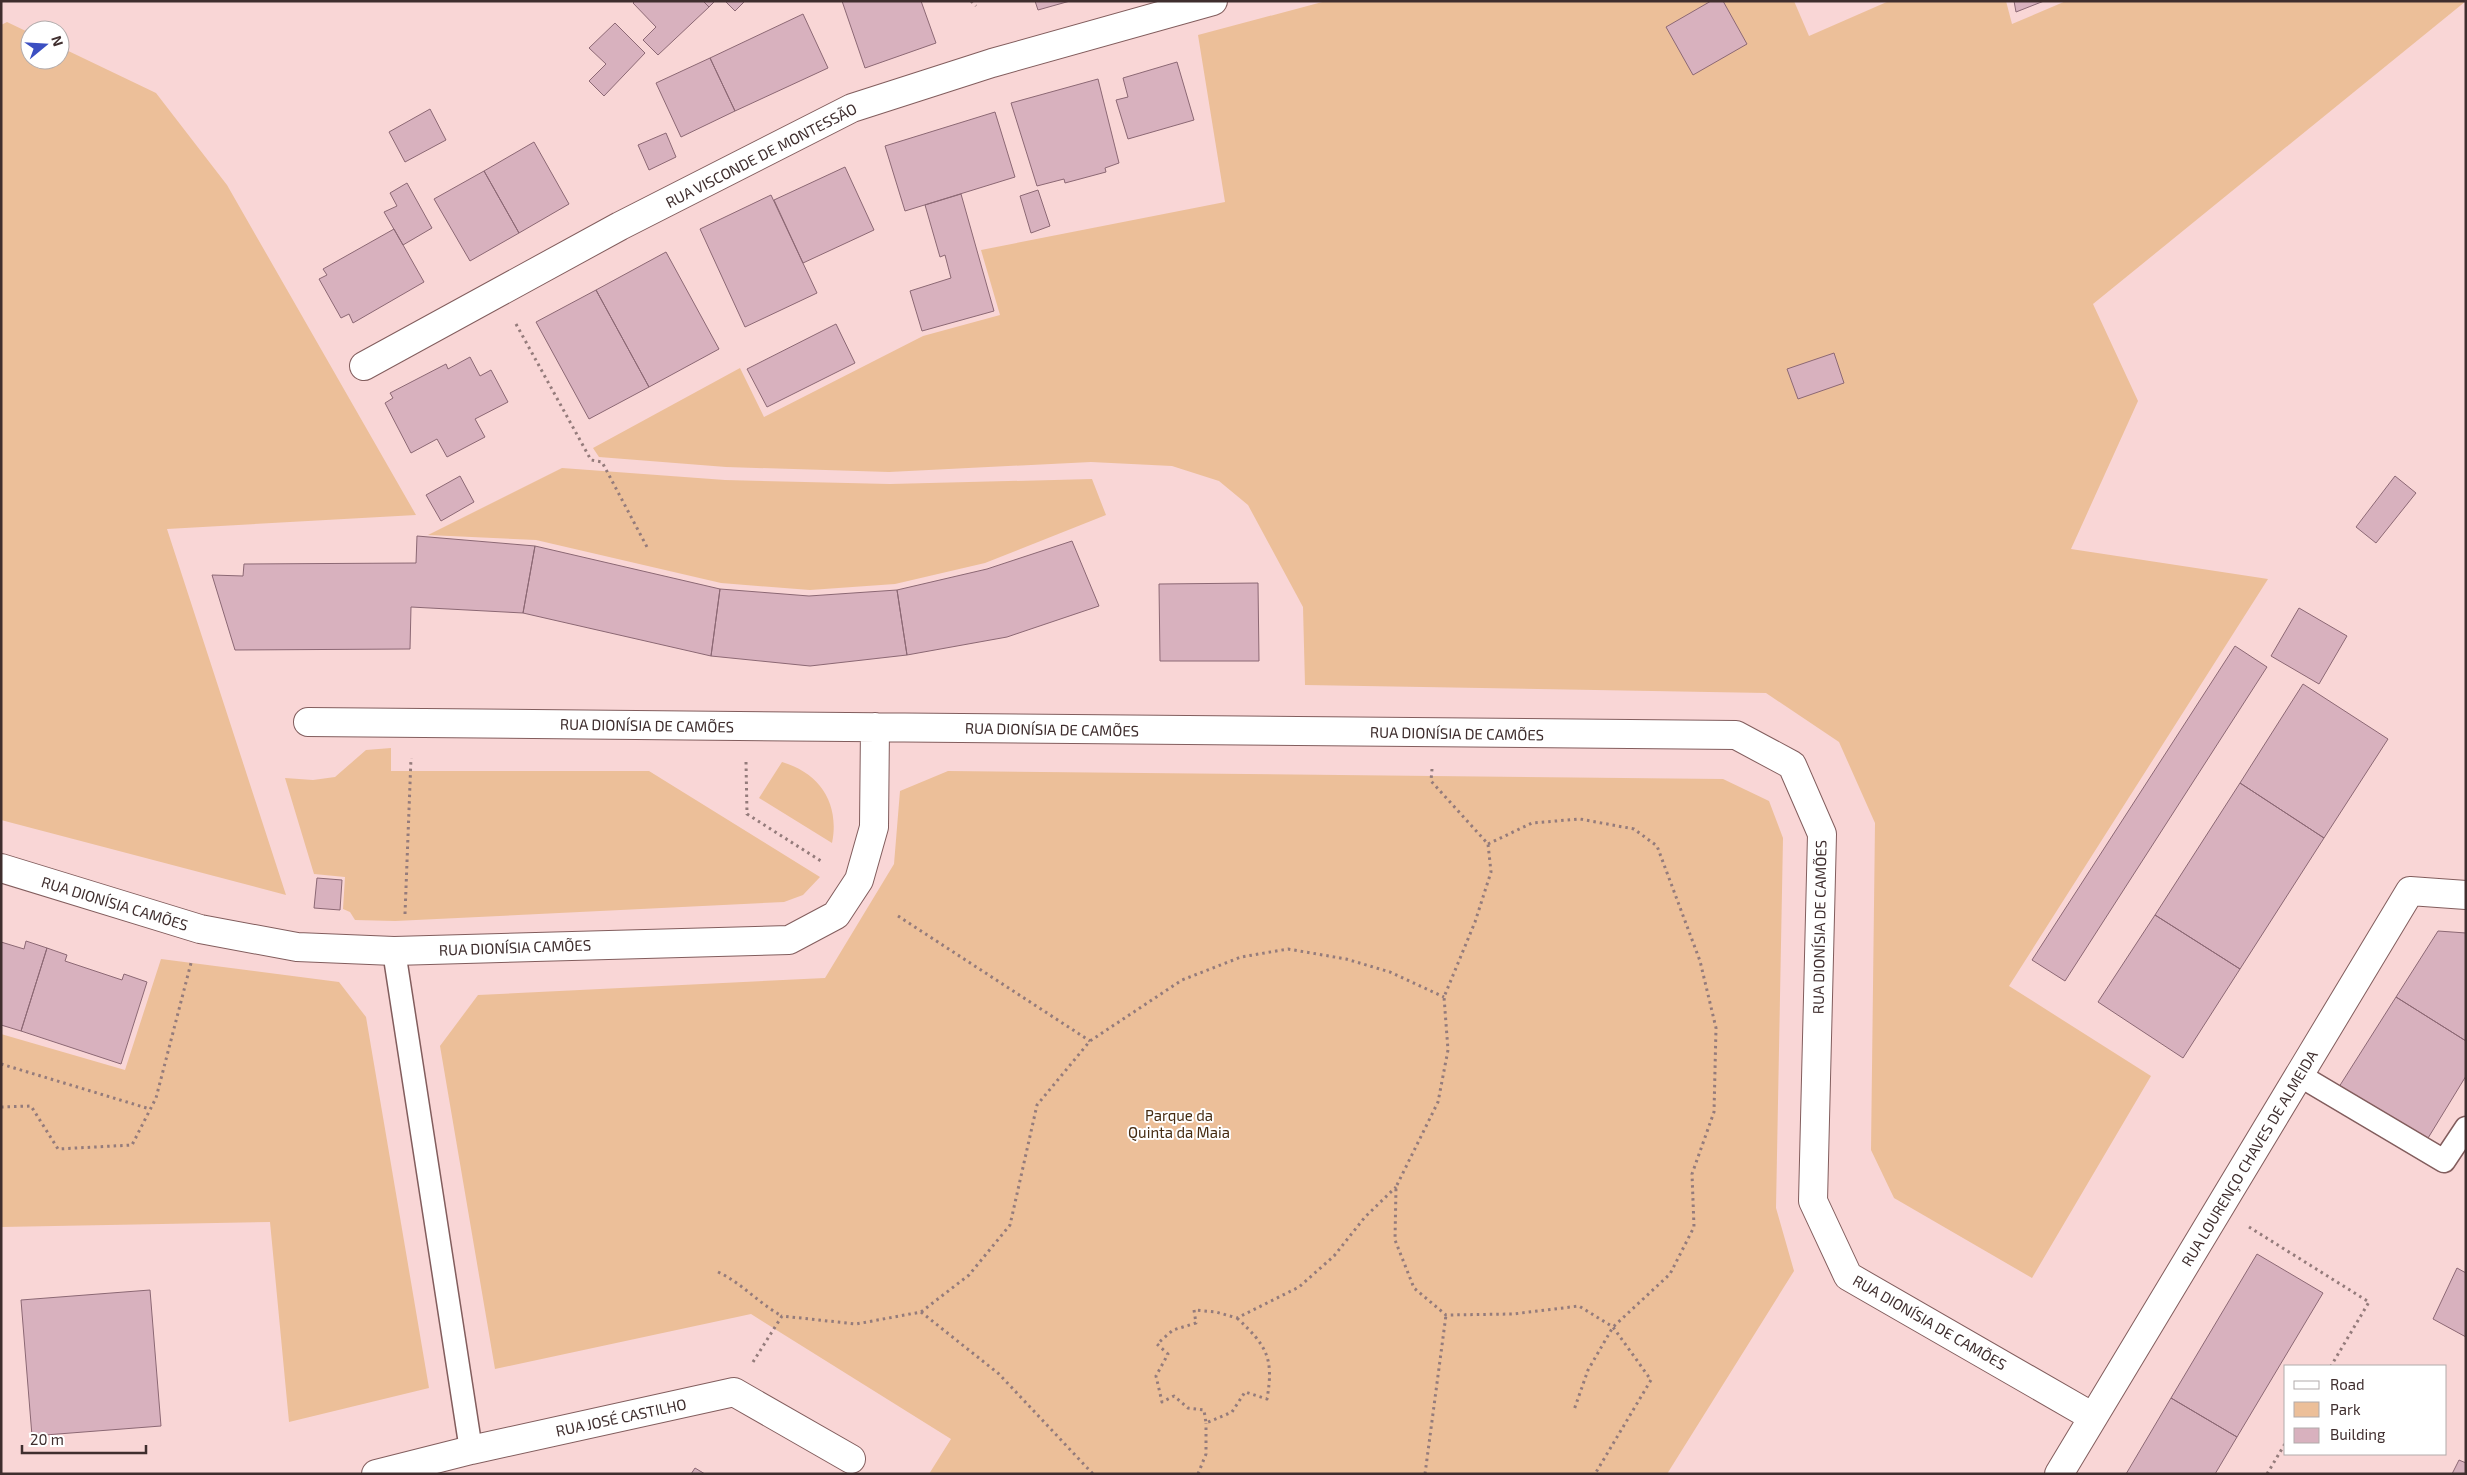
<svg xmlns="http://www.w3.org/2000/svg" width="2467" height="1475" viewBox="0 0 2467 1475" font-family="'Exo 2',sans-serif">
  <style>
    .green { fill: #ecbf99 }
    .building { fill: #d8b1be; stroke: #8c6874 }
    .lines { fill: none; stroke-linecap: round; stroke-linejoin: round }
    .lane-casing { stroke: #825d5d; stroke-width: 25 }
    .street-casing { stroke: #825d5d; stroke-width: 30 }
    .path { stroke: #947b7b; stroke-width: 3; stroke-dasharray: 2.5 4; stroke-linecap: butt }
    .lane { stroke: #fff; stroke-width: 22 }
    .street { stroke: #fff; stroke-width: 28 }
    .labels { text-anchor: middle; dominant-baseline: central; stroke-width: 4; stroke-linejoin: round; paint-order: stroke }
    .street-label { font-size: 15px; fill: #3f2e2e; stroke: #fff }
    .park-label { font-size: 15px; fill: #452b11; stroke: #fff }
  </style>
  <rect width="100%" height="100%" fill="#f9d6d6"/>
  <path class="green" d="M1326 1H1794L1809 36 1889 1H2006L2012 24 2066 1H2466L2093 304 2138 401 2071 549 2268 579 2009 986 2151 1076 2032 1278 1894 1198 1871 1150 1875 823 1839 742 1766 693 1305 685 1303 607 1248 505 1219 481 1172 466 1091 462 889 472 726 467 599 457 593 448 740 368 764 417 923 336 1000 315 981 250 1225 202 1198 35Z
    M7 22 30 33V60H60V47L156 93 227 185 416 515 167 529 286 895 1 820V25Z
    M562 468 725 480 890 484 1092 479 1106 515 985 563 895 584 810 590 721 583 536 540 428 535Z
    M391 748V771H649L820 877 803 895 784 902 395 921 355 920 350 912 343 909 345 877 314 874 285 778 313 780 335 777 366 750Z
    M782 762C820 773 840 804 832 843L759 798Z
    M948 771 1723 779 1769 801 1783 838 1776 1208 1794 1271 1667 1474H929L951 1439 751 1314 495 1369 440 1046 478 995 825 978 894 864 900 791Z
    M161 959 339 982 366 1017 429 1388 289 1422 270 1222 1 1227V1034L125 1070Z"/>
  <path class="building" d="M635 1H703L709 7 658 55 643 40 656 27 633 3Z
    M703 1H715L709 7Z
    M725 1H745L735 11Z
    M842 1H921L936 43 865 68Z
    M1035 1H1070L1038 10Z
    M1711 1H1723L1747 44 1693 75 1666 27Z
    M2014 1H2044L2016 12Z
    M803 14 828 68 735 111 710 58Z
    M615 23 645 53 604 96 589 81 606 64 589 48Z
    M710 58 735 111 681 137 656 83Z
    M1177 62 1194 120 1128 139 1116 100 1128 97 1123 78Z
    M1098 79 1119 163 1105 168 1106 172 1065 183 1064 179 1037 186 1011 103Z
    M430 109 446 140 405 162 389 132Z
    M995 112 1015 177 905 211 885 146Z
    M666 133 676 157 649 170 638 145Z
    M534 142 569 204 519 233 484 171Z
    M845 167 874 230 803 263 774 200Z
    M484 171 519 233 470 261 434 199Z
    M407 183 432 228 403 245 384 212 397 206 390 193Z
    M1038 190 1050 226 1031 233 1020 196Z
    M961 194 994 311 922 331 910 291 951 278 945 255 940 257 925 205Z
    M771 195 817 293 745 327 700 229Z
    M394 229 424 282 353 323 349 314 341 318 319 279 327 275 323 269Z
    M666 252 719 349 649 387 596 290Z
    M596 290 649 387 589 419 536 322Z
    M836 324 855 363 767 407 747 369Z
    M1834 353 1844 383 1798 399 1787 369Z
    M470 357 480 376 491 370 508 402 475 419 485 437 447 457 437 439 411 453 385 403 393 398 390 393 446 364 448 369Z
    M460 476 474 502 441 521 426 495Z
    M2395 476 2416 493 2376 543 2356 527Z
    M417 536 535 546 523 613 411 607 410 649 235 650 212 575 243 576 244 564 416 563Z
    M1072 541 1099 606 1007 637 907 655 897 590 987 569Z
    M535 546 720 589 711 656 523 613Z
    M1258 583 1259 661H1160L1159 584Z
    M720 589 809 596 897 590 907 655 810 666 711 656Z
    M2299 608 2347 636 2319 684 2271 656Z
    M2235 646 2267 667 2065 981 2032 960Z
    M2303 684 2388 739 2324 838 2240 783Z
    M2240 783 2324 838 2240 969 2155 915Z
    M317 878 342 880 340 910 314 908Z
    M2155 915 2240 969 2183 1058 2098 1002Z
    M2438 931 2466 933V1041L2396 997Z
    M26 941 47 948 21 1031 1 1025V942L24 949Z
    M47 948 67 955 65 961 122 980 124 974 147 982 121 1064 21 1031Z
    M2396 997 2466 1041V1076L2425 1143 2337 1090Z
    M2257 1254 2323 1293 2237 1437 2171 1398Z
    M2457 1268 2466 1273V1337L2433 1319Z
    M150 1290 161 1426 32 1436 21 1300Z
    M2171 1398 2237 1437 2215 1474H2126Z
    M2459 1460 2466 1463V1474H2452Z
    M695 1468 705 1474H691Z"/>
  <g class="lines">
    <g class="lane-casing">
      <path id="lane" d="M394 951 471 1450
        M2299 1075 2444 1161 2466 1128"/>
    </g>
    <g class="street-casing">
      <path id="street" d="M364 366 620 226 852 108 992 63 1213 1
        M308 722 1736 735 1792 765 1822 834 1813 1201 1848 1276 2093 1417
        M1 868 200 929 297 947 394 951 789 940 836 915 859 880 874 827 875 727
        M376 1474 471 1450 734 1392 851 1459
        M2059 1474 2410 891 2466 895"/>
    </g>
    <path class="path" d="M971 1 976 6
      M516 324 591 460 602 462 647 547
      M746 762 747 814 821 861
      M1432 769 1431 781 1488 844 1491 872 1475 922 1444 997 1448 1050 1438 1102 1396 1187 1395 1240 1414 1288 1446 1315 1513 1314 1579 1306 1613 1327 1651 1380 1595 1474
      M1488 844 1532 823 1580 819 1634 829 1657 846 1700 961 1716 1028 1714 1112 1692 1174 1694 1227 1670 1274 1613 1327 1588 1370 1574 1410
      M405 914 411 758
      M898 916 1090 1041
      M1 1064 150 1109
      M1 1107 31 1106 58 1149 132 1145 156 1098 191 963
      M2249 1227 2369 1302 2331 1366
      M718 1272C742 1283 758 1303 782 1316
      M921 1312 999 1374 1093 1474
      M1237 1318C1267 1346 1274 1358 1267 1399L1245 1392 1232 1412 1206 1423 1204 1410 1188 1408 1174 1396 1162 1402 1156 1376 1168 1354 1157 1344 1173 1330 1196 1323 1194 1310 1216 1312 1237 1318 1299 1287 1334 1256 1365 1217 1396 1187
      M753 1362 782 1316 856 1324 921 1312 969 1275 1010 1225 1037 1105 1090 1041 1182 980 1241 957 1288 949 1346 959 1390 972 1444 997
      M1198 1474 1206 1454V1423
      M1425 1474 1446 1315
      M2267 1474 2286 1442"/>
    <use href="#lane" class="lane"/>
    <use href="#street" class="street"/>
  </g>
  <g class="labels">
    <g class="street-label">
      <text transform="translate(761 155) rotate(-27)">RUA VISCONDE DE MONTESSÃO</text>
      <text transform="translate(647 725) rotate(1)">RUA DIONÍSIA DE CAMÕES</text>
      <text transform="translate(1052 729) rotate(1)">RUA DIONÍSIA DE CAMÕES</text>
      <text transform="translate(1457 733) rotate(1)">RUA DIONÍSIA DE CAMÕES</text>
      <text transform="translate(115 903) rotate(17)">RUA DIONÍSIA CAMÕES</text>
      <text transform="translate(1819 927) rotate(-89)">RUA DIONÍSIA DE CAMÕES</text>
      <text transform="translate(515 947) rotate(-2)">RUA DIONÍSIA CAMÕES</text>
      <text transform="translate(2249 1158) rotate(-59)">RUA LOURENÇO CHAVES DE ALMEIDA</text>
      <text transform="translate(1930 1322) rotate(30)">RUA DIONÍSIA DE CAMÕES</text>
      <text transform="translate(621 1417) rotate(-12)">RUA JOSÉ CASTILHO</text>
    </g>
    <g class="park-label">
      <text x="1179" y="1115">Parque da<tspan x="1179" dy="17">Quinta da Maia</tspan></text>
    </g>
  </g>
  <rect width="2467" height="1475" fill="none" stroke="#3f2e2e" stroke-width="5"/>
  <rect x="2284" y="1365" width="162" height="90" fill="#ffffff" stroke="#b2abab"/>
  <rect x="2294" y="1381" width="25" height="8" fill="#ffffff" stroke="#b2abab"/>
  <text x="2330" y="1390" font-size="15" fill="#3f2e2e">Road</text>
  <rect x="2294" y="1402" width="25" height="15" fill="#ecbf99" stroke="#b2abab"/>
  <text x="2330" y="1415" font-size="15" fill="#3f2e2e">Park</text>
  <rect x="2294" y="1428" width="25" height="15" fill="#d8b1be" stroke="#b2abab"/>
  <text x="2330" y="1440" font-size="15" fill="#3f2e2e">Building</text>
  <g transform="translate(45 45) rotate(72)"><circle r="24" fill="#ffffff" stroke="#b2abab"/>
  <path d="M0-4L9 19L0 12L-9 19Z" fill="#3b4fc2"/>
  <text y="-8" font-size="14" font-weight="bold" text-anchor="middle" fill="#3f2e2e">N</text>
  </g>
  <path d="M22 1445v8h124v-8" fill="none" stroke="#3f2e2e" stroke-width="2.5"/>
  <text x="30" y="1445" font-size="15" fill="#3f2e2e" stroke="#ffffff" stroke-width="4" paint-order="stroke">20 m</text>
</svg>
